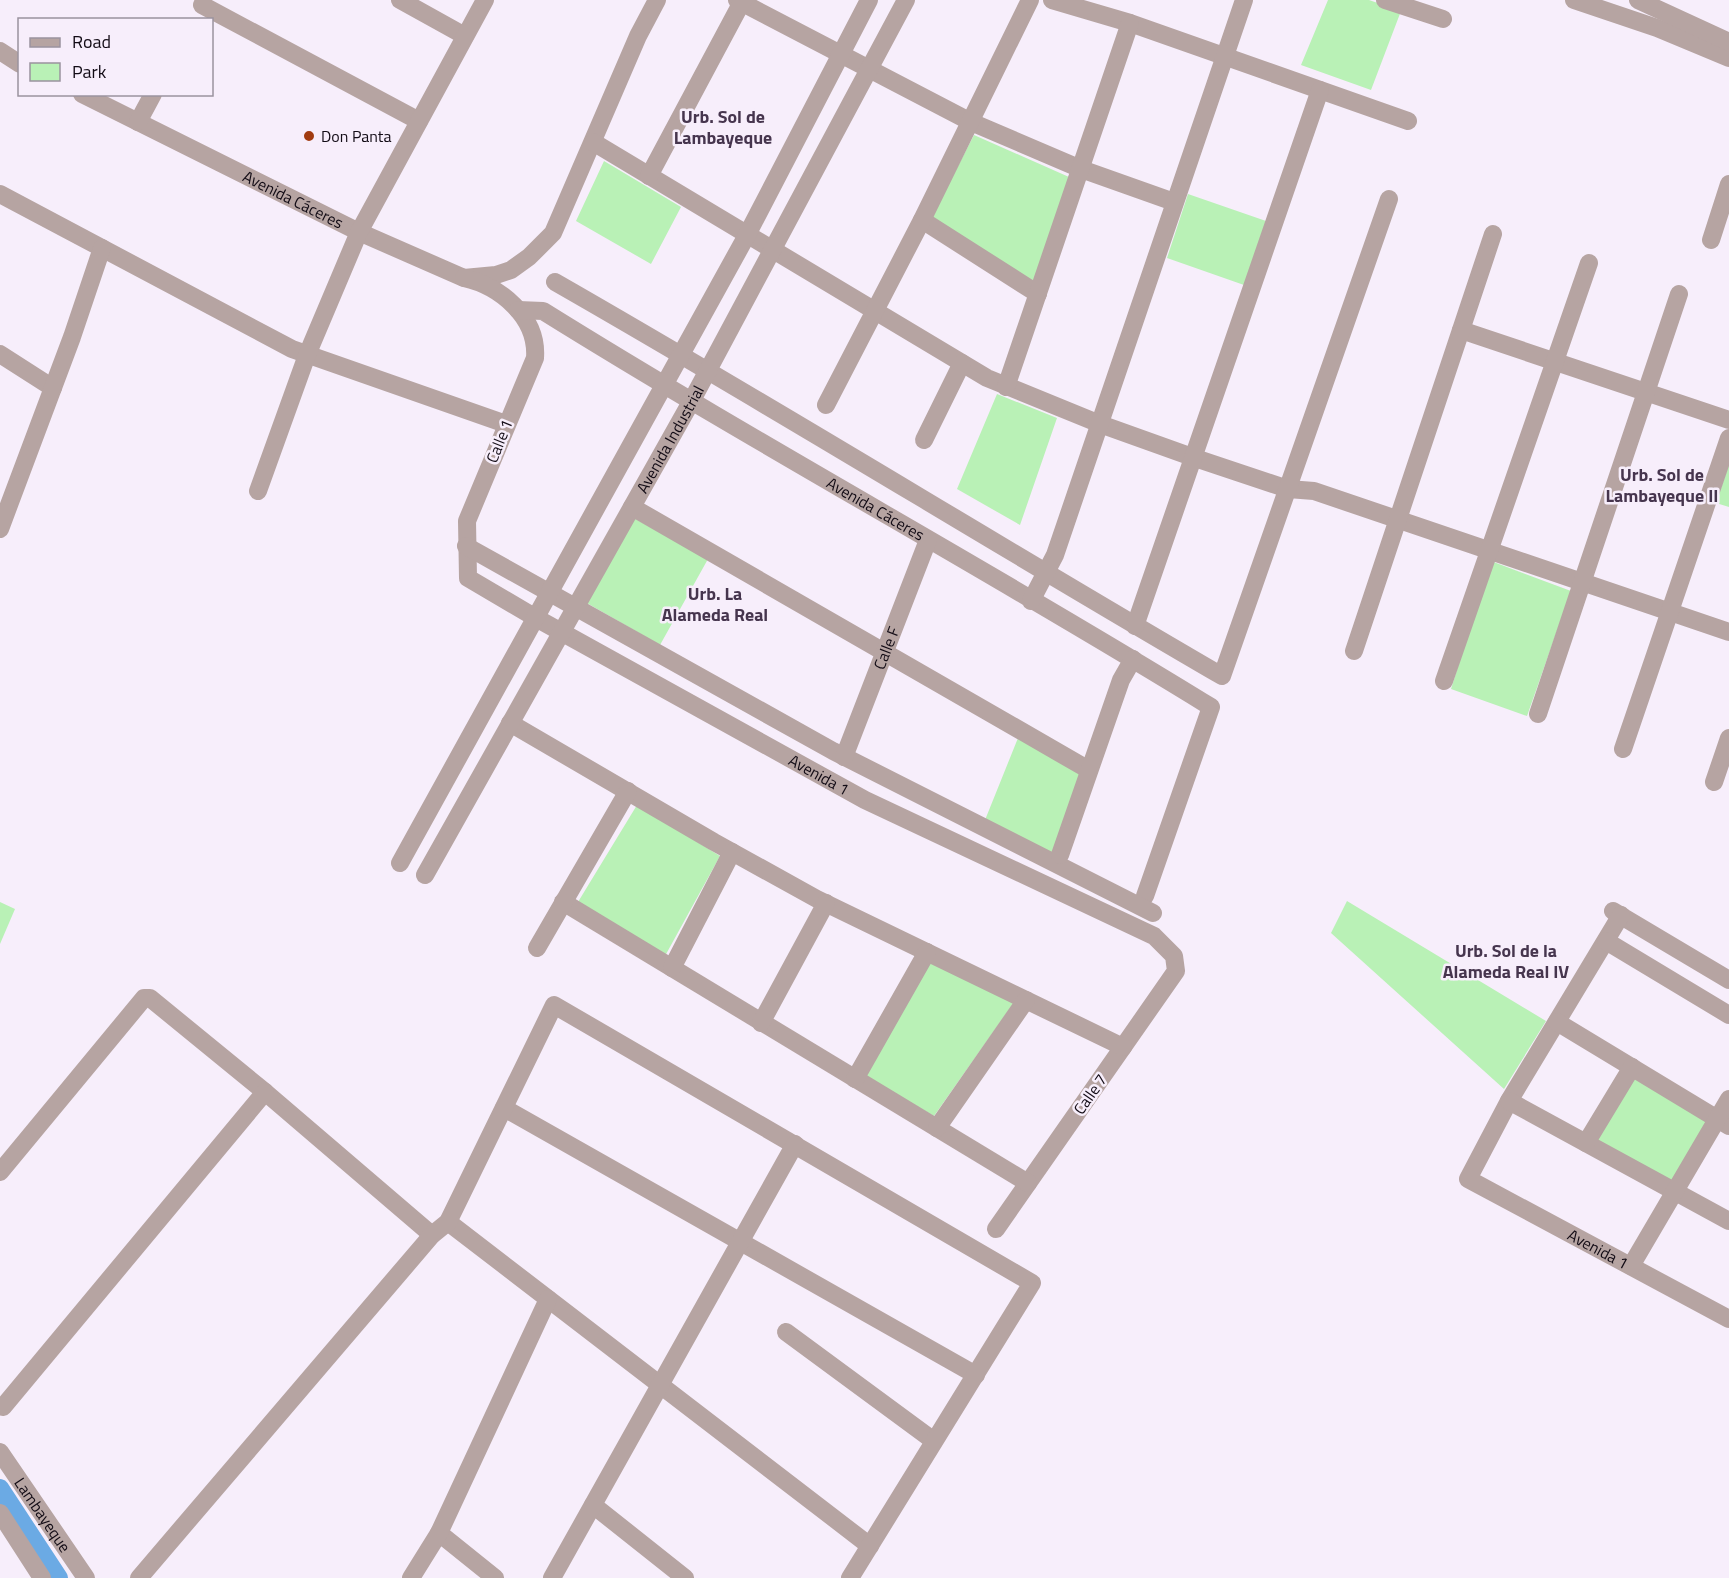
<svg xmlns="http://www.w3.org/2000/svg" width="1729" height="1578" viewBox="0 0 1729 1578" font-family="'Titillium Web',sans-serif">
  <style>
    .green { fill: #b9f1b6 }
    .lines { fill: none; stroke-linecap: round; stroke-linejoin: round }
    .canal { stroke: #6baae4; stroke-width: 18 }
    .minor { stroke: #b6a4a2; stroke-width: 18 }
    .poi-dot { fill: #a13b10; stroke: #f7eefb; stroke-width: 2 }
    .labels { text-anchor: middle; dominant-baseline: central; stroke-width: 5; stroke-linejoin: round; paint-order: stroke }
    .poi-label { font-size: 16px; fill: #120b15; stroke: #f7eefb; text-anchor: start }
    .street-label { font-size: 16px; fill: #120b15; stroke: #f7eefb }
    .neighbourhood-label { font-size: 18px; font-weight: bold; fill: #46354e; stroke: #f7eefb }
  </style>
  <rect width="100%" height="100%" fill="#f7eefb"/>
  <path class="green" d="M1328 0H1369L1401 11 1371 90 1301 65Z
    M974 135 1069 177 1034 282 931 218Z
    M604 161 681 207 651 264 576 221Z
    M1188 194 1266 221 1244 285 1167 258Z
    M997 394 1057 418 1020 525 957 489Z
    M1729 464V507L1716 503Z
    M632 517 708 559 660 645 585 602Z
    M1491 561 1571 591 1527 716 1451 689Z
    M1018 738 1081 775 1052 857 983 825Z
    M637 805 720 856 665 956 578 902Z
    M1347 901 1546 1021 1504 1089 1331 933Z
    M0 902 15 909 0 944Z
    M930 960 1015 1001 934 1116 866 1077Z
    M1633 1074 1708 1119 1671 1184 1592 1141Z"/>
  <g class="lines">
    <path class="canal" d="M0 1488 59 1578"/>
    <g class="minor">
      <path d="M400 0 465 36"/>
      <path d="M737 0 971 122 1081 169 1174 202"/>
      <path d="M1052 0 1130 23 1408 121"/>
      <path d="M1385 0 1443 19"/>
      <path d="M1574 0 1657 28 1729 58"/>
      <path d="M1638 0 1729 42"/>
      <path d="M202 5 419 121"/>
      <path d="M0 51 20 64"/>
      <path id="s1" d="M82 94 359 232 464 278 496 275 511 270 529 257 553 233 638 36 657 0"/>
      <path d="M138 122 153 94"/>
      <path d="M593 142 987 378 1100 424 1195 458 1288 489 1314 491 1729 632"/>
      <path d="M649 176 743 0"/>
      <path d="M0 194 292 349 506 424"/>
      <path d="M922 220 1038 294"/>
      <path d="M1711 240 1729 184"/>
      <path id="s2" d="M464 278C500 286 538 317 535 358L467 521 468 578 536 618 865 800 1154 936 1174 956 1176 971 996 1229"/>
      <path d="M555 282C779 410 998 546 1222 676L1389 199"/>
      <path id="s3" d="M518 310 543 311C763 448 991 571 1211 707L1145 896"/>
      <path d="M1461 330 1729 420"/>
      <path d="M0 354 53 388"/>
      <path d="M1006 387 1130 23"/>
      <path d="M826 405 922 220 1030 0"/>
      <path d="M924 440 962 363"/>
      <path d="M258 491 307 355 359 232 485 0"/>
      <path d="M632 507 1089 770"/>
      <path d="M0 529 72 337 102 248"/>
      <path d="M466 546 833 751 1153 913"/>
      <path d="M1031 601 1055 555 1244 0"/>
      <path d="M1135 626 1320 90"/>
      <path d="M1354 651 1493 234"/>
      <path d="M1444 681 1589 263"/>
      <path d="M1538 714 1679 294"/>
      <path d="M510 723 714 842 817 899 1123 1047"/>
      <path d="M1623 749 1729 438"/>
      <path id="s4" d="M844 757 928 540"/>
      <path d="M1714 782 1729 738"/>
      <path d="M1060 855 1121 680 1133 659"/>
      <path d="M400 863 747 235 869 0"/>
      <path id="s5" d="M425 875 691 402 906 0"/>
      <path d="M563 902 1028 1183"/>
      <path d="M1613 911 1729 980"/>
      <path id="s6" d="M1621 915 1509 1101 1468 1179 1729 1319"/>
      <path d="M1606 941 1729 1015"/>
      <path d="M537 948 628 791"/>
      <path d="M672 968 732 852"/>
      <path d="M1557 1022 1729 1126"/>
      <path d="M761 1023 826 903"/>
      <path d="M855 1079 927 952"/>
      <path d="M1509 1101 1729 1221"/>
      <path d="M504 1108 976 1375"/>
      <path d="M937 1128 1026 1000"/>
      <path d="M1586 1143 1632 1067"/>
      <path d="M0 1172 144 998H150L265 1092 432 1235"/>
      <path d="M448 1222 870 1546"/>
      <path d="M1631 1266 1729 1099"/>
      <path d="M786 1332 934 1441"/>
      <path d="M3 1407 265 1092"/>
      <path id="s7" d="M0 1452 86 1578"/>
      <path d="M593 1505 685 1578"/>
      <path d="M0 1513 42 1578"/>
      <path d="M439 1533 495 1578"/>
      <path d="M139 1578 432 1235 448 1222 554 1005 1032 1283 850 1578"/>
      <path d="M411 1578 439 1533 548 1299"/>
      <path d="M552 1578 795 1144"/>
    </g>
  </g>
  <circle class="poi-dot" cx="309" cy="136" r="6"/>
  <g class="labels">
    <g class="poi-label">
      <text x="321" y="136">Don Panta</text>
    </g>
    <g class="street-label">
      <text stroke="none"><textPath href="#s1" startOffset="236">Avenida Cáceres</textPath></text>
      <text stroke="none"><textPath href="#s5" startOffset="500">Avenida Industrial</textPath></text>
      <text transform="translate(499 441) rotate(-68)">Calle 1</text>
      <text stroke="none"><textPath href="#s3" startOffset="412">Avenida Cáceres</textPath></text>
      <text stroke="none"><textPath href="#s4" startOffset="117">Calle F</textPath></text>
      <text stroke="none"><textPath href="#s2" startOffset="752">Avenida 1</textPath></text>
      <text transform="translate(1090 1094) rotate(-55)">Calle 7</text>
      <text stroke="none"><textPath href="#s6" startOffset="453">Avenida 1</textPath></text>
      <text stroke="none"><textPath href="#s7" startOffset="76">Lambayeque</textPath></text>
    </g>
    <g class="neighbourhood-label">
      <text x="723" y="116">Urb. Sol de<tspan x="723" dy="21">Lambayeque</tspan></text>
      <text x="1662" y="474">Urb. Sol de<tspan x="1662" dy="21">Lambayeque II</tspan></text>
      <text x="715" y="593">Urb. La<tspan x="715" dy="21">Alameda Real</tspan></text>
      <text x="1506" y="950">Urb. Sol de la<tspan x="1506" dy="21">Alameda Real IV</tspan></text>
    </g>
  </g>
  <rect x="18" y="18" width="195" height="78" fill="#f7eefb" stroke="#9b939f" stroke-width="1.5"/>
  <rect x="30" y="38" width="30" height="9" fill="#b6a4a2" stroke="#9b939f" stroke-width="1.5"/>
  <text x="72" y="48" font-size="18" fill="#120b15">Road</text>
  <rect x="30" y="63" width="30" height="18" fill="#b9f1b6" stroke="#9b939f" stroke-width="1.5"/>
  <text x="72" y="78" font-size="18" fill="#120b15">Park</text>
</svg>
